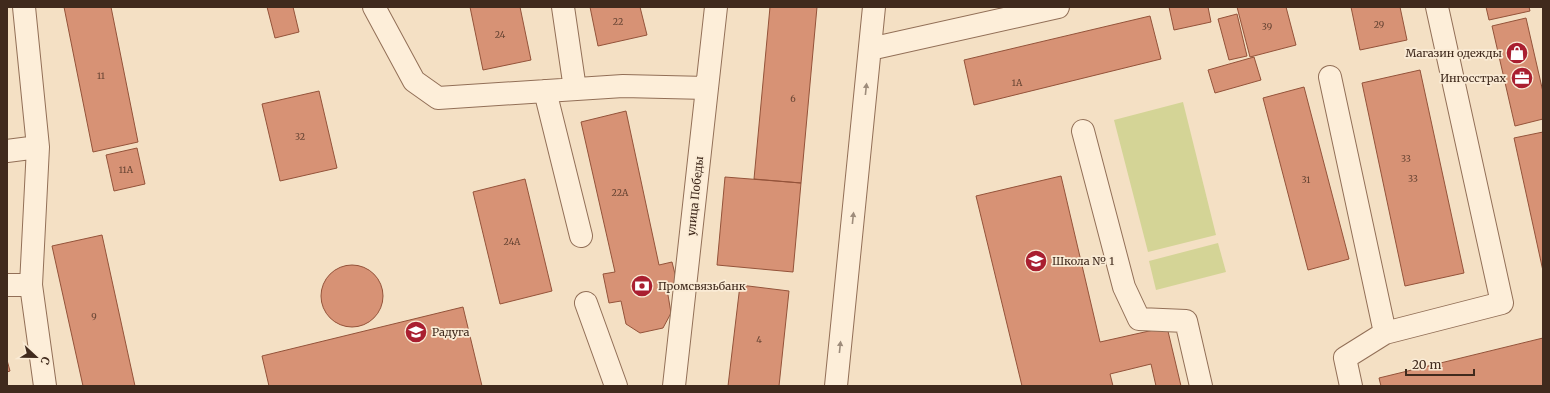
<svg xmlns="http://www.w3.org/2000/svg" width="1550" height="393" viewBox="0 0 1550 393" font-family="Merriweather,serif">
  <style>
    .green { fill: #d4d496 }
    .building { fill: #d79275; stroke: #94533a }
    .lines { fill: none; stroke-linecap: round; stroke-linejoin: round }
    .minor-casing { stroke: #926f57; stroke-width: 24 }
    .minor { stroke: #fdeed9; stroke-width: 22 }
    .oneway { fill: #9e8c7b }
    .labels { text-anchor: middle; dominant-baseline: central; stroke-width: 3.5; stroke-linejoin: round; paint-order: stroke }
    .number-label { font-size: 9px; fill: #643 }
    .poi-label { font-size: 11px; fill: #402a1d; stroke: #faebd5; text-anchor: start }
    .street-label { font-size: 11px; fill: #402a1d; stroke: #faebd5 }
  </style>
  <rect width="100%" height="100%" fill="#f4e0c4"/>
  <path class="green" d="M1183 102 1216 235 1148 252 1114 120Z
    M1218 243 1226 272 1156 290 1149 261Z"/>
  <path class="building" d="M64 7H111L138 142 93 152Z
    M267 7H293L299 32 275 38Z
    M470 7H520L531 60 483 70Z
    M590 7H640L647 35 598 46Z
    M770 7H817L801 183 754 179Z
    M1169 7H1208L1211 22 1174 30Z
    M1237 7H1286L1296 45 1250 57Z
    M1351 7H1400L1407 40 1360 50Z
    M1486 7H1529L1530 11 1489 20Z
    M1237 14 1247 56 1229 60 1218 19Z
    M1150 16 1161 59 974 105 964 60Z
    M1526 18 1543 92V119L1515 126 1492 26Z
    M1254 57 1261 80 1215 93 1208 70Z
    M1420 70 1464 273 1405 286 1362 83Z
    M1304 87 1349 259 1308 270 1263 98Z
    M319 91 337 168 280 181 262 104Z
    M626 111 659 265 672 262 678 286 667 289 671 313 663 328 640 333 626 324 621 301 609 303 603 274 615 272 581 122Z
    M1543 132V271L1514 138Z
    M137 148 145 184 114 191 106 155Z
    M1061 176 1100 342 1167 327 1181 386H1156L1151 364 1110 374 1113 386H1022L976 196Z
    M725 177 801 183 793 272 717 265Z
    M525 179 552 291 500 304 473 192Z
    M102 235 135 386H83L52 246Z
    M321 296a31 31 0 1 1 62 0a31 31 0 1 1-62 0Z
    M740 285 789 291 779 386H728Z
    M463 307 482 386H269L262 356Z
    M1543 338V386H1381L1379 378Z
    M7 360 10 371 7 372Z"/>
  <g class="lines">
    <g class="minor-casing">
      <path id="minor" d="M24 7 38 147 31 285 45 386
        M374 7 414 81 438 98 623 86 707 88
        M563 7 575 89
        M870 49 1058 7
        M1330 77 1385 333
        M545 91 581 236
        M1083 131 1124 287 1139 319 1186 321 1201 386
        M7 151 38 147
        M7 285H31
        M586 303 616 386
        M674 386 716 7
        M836 386 874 7
        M1351 386 1345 358 1385 333 1502 303 1437 7"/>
    </g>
    <use href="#minor" class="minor"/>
  </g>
  <defs><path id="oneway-solid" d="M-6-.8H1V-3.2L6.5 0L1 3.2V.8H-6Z"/></defs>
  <g class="oneway">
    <use href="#oneway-solid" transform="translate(866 89) rotate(-84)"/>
    <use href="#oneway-solid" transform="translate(853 218) rotate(-84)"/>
    <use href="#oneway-solid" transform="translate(840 347) rotate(-84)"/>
  </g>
  <defs>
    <g id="shop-disc" transform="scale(1.15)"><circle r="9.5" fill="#a91f30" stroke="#faebd5"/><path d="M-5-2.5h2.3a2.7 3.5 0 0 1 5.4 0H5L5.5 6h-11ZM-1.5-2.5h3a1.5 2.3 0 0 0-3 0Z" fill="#fff"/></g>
    <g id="office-disc" transform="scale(1.15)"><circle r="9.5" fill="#a91f30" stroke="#faebd5"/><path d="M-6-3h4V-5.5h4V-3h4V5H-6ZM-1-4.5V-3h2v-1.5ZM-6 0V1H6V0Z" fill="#fff"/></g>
    <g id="school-disc" transform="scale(1.15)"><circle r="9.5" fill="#a91f30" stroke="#faebd5"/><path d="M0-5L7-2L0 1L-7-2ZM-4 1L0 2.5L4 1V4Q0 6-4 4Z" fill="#fff"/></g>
    <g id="bank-disc" transform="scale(1.15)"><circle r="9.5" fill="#a91f30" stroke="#faebd5"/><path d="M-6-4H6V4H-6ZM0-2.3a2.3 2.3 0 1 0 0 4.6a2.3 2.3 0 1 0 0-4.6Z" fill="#fff"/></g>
  </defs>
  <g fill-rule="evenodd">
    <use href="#shop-disc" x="1517" y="53"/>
    <use href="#office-disc" x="1522" y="78"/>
    <use href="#school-disc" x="1036" y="261"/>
    <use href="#bank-disc" x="642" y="286"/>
    <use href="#school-disc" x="416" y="332"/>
  </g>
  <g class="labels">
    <g class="number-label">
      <text x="618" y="21">22</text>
      <text x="1379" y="24">29</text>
      <text x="1267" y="26">39</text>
      <text x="500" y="34">24</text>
      <text x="101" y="75">11</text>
      <text x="1017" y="82">1А</text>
      <text x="793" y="98">6</text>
      <text x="300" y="136">32</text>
      <text x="1406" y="158">33</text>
      <text x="126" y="169">11А</text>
      <text x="1413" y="178">33</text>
      <text x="1306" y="179">31</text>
      <text x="620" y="192">22А</text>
      <text x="512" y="241">24А</text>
      <text x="94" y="316">9</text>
      <text x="759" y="339">4</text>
    </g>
    <g class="poi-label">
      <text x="1502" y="53" text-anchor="end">Магазин одежды</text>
      <text x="1506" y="78" text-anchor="end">Ингосстрах</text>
      <text x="1052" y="261">Школа № 1</text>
      <text x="658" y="286">Промсвязьбанк</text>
      <text x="432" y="332">Радуга</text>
    </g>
    <g class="street-label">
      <text transform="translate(695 196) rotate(-84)">улица Победы</text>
    </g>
  </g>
  <rect width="1550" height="393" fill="none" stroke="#402a1d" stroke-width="16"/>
  <g transform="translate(36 357) rotate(112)" stroke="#faebd5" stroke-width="3" paint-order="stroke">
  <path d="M0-3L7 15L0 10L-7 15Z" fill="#402a1d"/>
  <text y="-6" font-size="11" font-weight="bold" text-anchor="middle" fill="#402a1d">С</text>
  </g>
  <path d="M1406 369v6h68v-6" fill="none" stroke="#402a1d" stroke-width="2"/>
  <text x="1412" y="369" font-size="12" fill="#402a1d" stroke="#faebd5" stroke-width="3" paint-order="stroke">20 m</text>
</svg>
